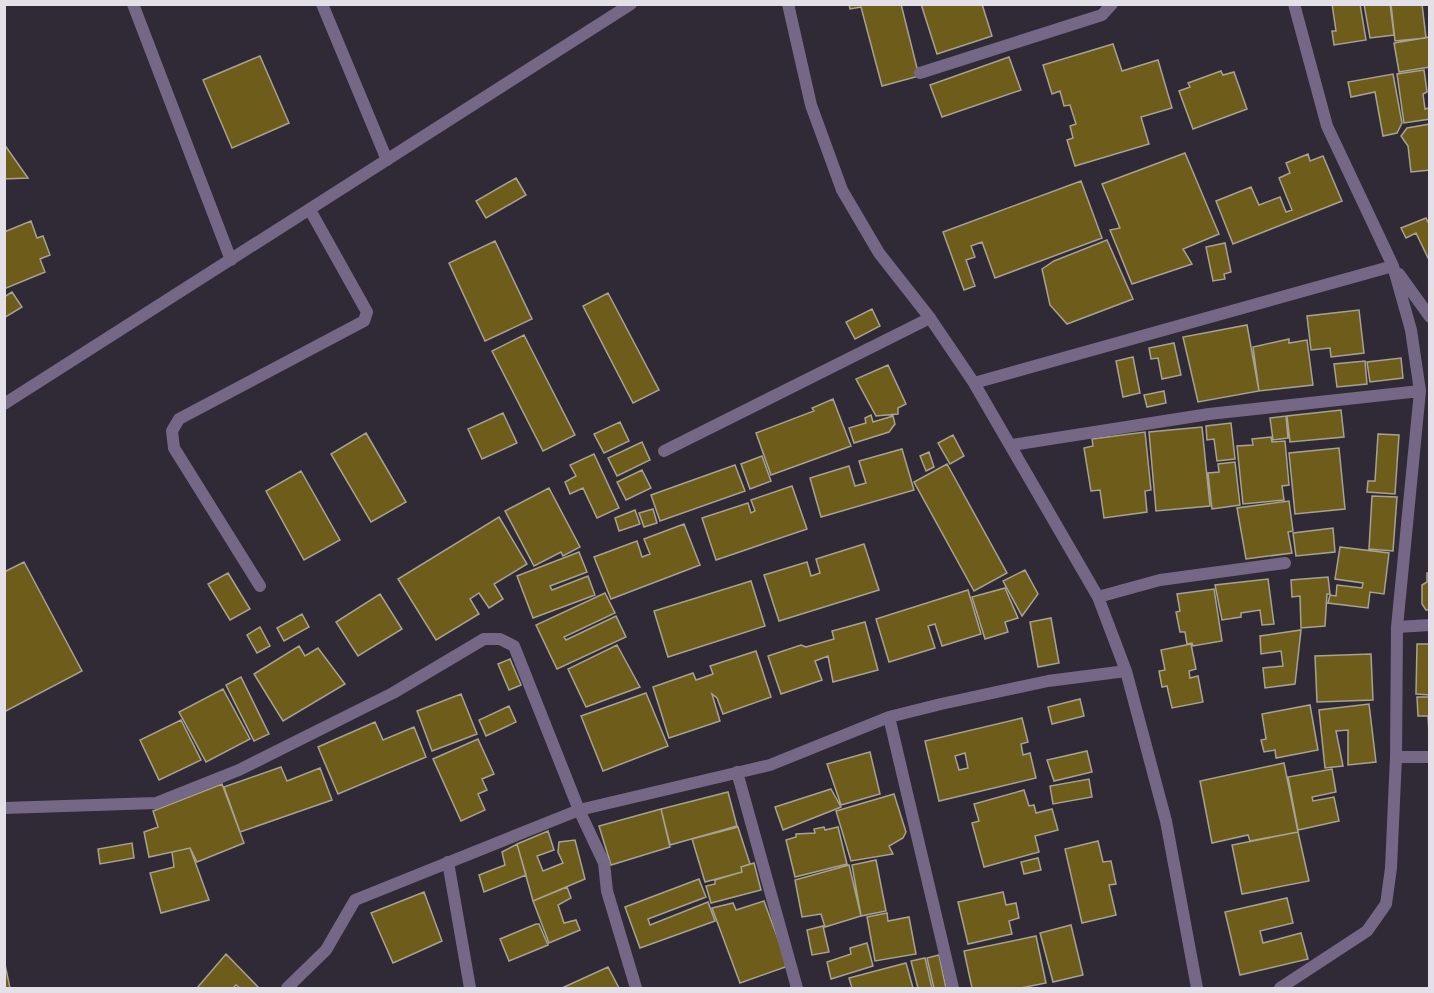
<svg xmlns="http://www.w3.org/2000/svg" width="1434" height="993" viewBox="0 0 1434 993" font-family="'Fira Sans',sans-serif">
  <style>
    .building { fill: #6e5d1a; stroke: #a7a292; stroke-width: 1.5; fill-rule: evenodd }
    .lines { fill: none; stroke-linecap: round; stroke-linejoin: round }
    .lane { stroke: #756886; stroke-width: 12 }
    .street { stroke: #756886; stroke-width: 12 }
  </style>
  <rect width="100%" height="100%" fill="#2f2a36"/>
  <path class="building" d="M849 4H901L919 76 882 86 861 7 850 9Z
    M921 4H982L992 36 937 54Z
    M1332 4H1360L1366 40 1334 45 1332 31H1336Z
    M1364 4H1390L1394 35 1370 38Z
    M1391 4H1422L1426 38 1395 41Z
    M1430 37V67L1399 72 1394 43Z
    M1113 44 1122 71 1158 60 1172 108 1141 117 1149 144 1075 166 1067 140 1073 138 1070 126 1076 124 1070 105 1064 106 1060 91 1052 94 1043 65Z
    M260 56 289 123 232 148 203 80Z
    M1009 57 1021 90 942 117 930 85Z
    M1424 70 1427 92 1423 94 1425 109 1429 108 1430 119 1404 123 1397 74Z
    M1221 71 1223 75 1234 72 1247 109 1193 129 1179 91 1190 87 1188 83Z
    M1393 74 1402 123 1397 133 1383 136 1375 92 1351 97 1348 82Z
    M1430 124V170L1411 172 1408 146 1401 136 1407 128Z
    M4 144 28 178 4 179Z
    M1185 153 1219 234 1183 249 1192 264 1132 284 1110 230 1120 228 1102 184Z
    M1308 154 1310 161 1323 156 1342 201 1233 244 1216 201 1251 187 1259 205 1280 197 1286 212 1292 210 1279 178 1290 173 1286 163Z
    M516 178 526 195 486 218 476 201Z
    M1081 181 1102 238 995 278 982 242 971 246 975 257 966 260 975 286 964 290 943 232Z
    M1426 218 1430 226V262L1416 233 1406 238 1401 228Z
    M31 221 37 238 43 236 50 255 40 259 45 272 4 289V232Z
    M1107 240 1133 299 1067 324 1050 305 1042 269 1054 261Z
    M495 241 532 319 485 341 449 263Z
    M1225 243 1231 272 1224 274 1225 279 1213 281 1206 247Z
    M12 292 22 307 4 318V297Z
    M608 293 659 390 633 403 583 306Z
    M872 309 880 326 855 339 846 322Z
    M1359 310 1364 353 1331 357 1330 348 1311 350 1307 316Z
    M1247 325 1259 391 1198 402 1183 337Z
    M524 335 575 435 543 451 492 351Z
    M1289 339V343L1307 340 1313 385 1259 391 1253 347Z
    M1174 343 1181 375 1162 379 1158 358 1151 359 1149 348Z
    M1133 357 1140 393 1123 397 1116 361Z
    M1401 358 1403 378 1370 382 1367 362Z
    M1365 361 1367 384 1337 387 1334 364Z
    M888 365 906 404 898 408V414L876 416 856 379Z
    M1164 391 1166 403 1147 407 1144 395Z
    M833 399 851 446 771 475 756 433 814 411 812 408Z
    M1341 410 1344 437 1290 442 1287 416Z
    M503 413 517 443 482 459 468 429Z
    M871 415 873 422 893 416 895 424 889 432 854 443 849 428 866 423 865 418Z
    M1286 416 1288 438 1273 440 1270 418Z
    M620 422 629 441 604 453 594 434Z
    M1231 423 1235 459 1217 461 1214 439 1207 440 1206 426Z
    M1202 427 1210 506 1156 511 1149 432Z
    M1145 432 1151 490 1145 491 1147 512 1104 518 1100 490 1091 491 1084 448 1093 446 1092 439Z
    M366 433 406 502 371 522 331 454Z
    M1378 434 1399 435 1395 494 1367 492 1368 481H1375Z
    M953 435 964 456 950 464 938 443Z
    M1271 437 1272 442 1285 441 1289 485 1282 486 1284 500 1243 504 1237 446 1253 445 1252 439Z
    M642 442 650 460 617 476 608 458Z
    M1339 448 1345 509 1295 514 1289 453Z
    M902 449 914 490 821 517 810 478 849 466 855 486 866 483 859 461Z
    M929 452 934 467 926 471 920 456Z
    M594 454 619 508 597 518 583 488 570 494 565 482 576 476 570 465Z
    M762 456 771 481 750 489 741 464Z
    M1235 462 1240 505 1212 509 1208 473 1219 472 1218 464Z
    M947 464 1007 573 974 591 914 482Z
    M735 465 745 491 660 521 651 495Z
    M642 470 651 488 626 500 617 482Z
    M301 471 340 540 304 560 266 491Z
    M792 486 807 529 716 560 702 518 748 503 751 513 755 511 751 500Z
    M549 488 580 547 563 556 561 552 534 566 505 511Z
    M1372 496 1397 497 1393 551 1369 549Z
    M1289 501 1293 531 1288 532 1292 553 1246 559 1237 508Z
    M653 509 657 523 644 527 639 513Z
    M635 510 640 524 619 531 615 518Z
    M499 517 527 564 494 584 503 599 489 608 479 593 470 599 479 614 436 640 398 579Z
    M684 524 700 565 611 599 594 557 637 541 642 557 650 554 644 539Z
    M1333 528 1335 552 1296 556 1293 533Z
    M864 544 879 590 779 621 764 575 807 562 811 576 820 573 816 559Z
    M1340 547 1389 553 1384 594 1370 592 1368 608 1328 603 1330 595 1336 596 1337 585 1362 588 1363 583 1335 579Z
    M579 552 587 572 550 586 552 590 588 576 595 595 533 618 517 576Z
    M24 562 82 671 4 712V572Z
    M1025 570 1038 594 1022 616 1003 581Z
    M228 573 250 609 230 620 208 584Z
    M1427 573H1430V610H1426L1422 604V585L1427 582Z
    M1328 577 1330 594H1327L1325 626 1301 628 1300 596 1292 597 1291 580Z
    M1268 579 1274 624 1262 625 1260 610 1241 613V617L1222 620 1215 585Z
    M751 581 765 626 668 657 654 611Z
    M1005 588 1018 618 1005 622 1008 632 985 639 972 597Z
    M1214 589 1222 641 1193 646 1192 643 1187 644 1185 632H1180L1176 612 1180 611 1177 594Z
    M968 590 981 634 942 646 935 624 928 626 935 648 889 662 876 619Z
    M605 593 615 613 564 637 566 640 616 616 626 637 557 669 536 625Z
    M380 594 402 629 358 656 336 622Z
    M302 614 309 627 284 641 277 628Z
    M1051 618 1059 663 1038 667 1030 622Z
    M865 622 878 670 833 682 828 656 815 661 822 680 781 694 768 656 801 645 806 647 834 639 832 631Z
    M260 627 270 646 257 653 247 635Z
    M1301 630 1295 684 1265 688 1263 668 1283 666 1281 651 1261 654 1260 636Z
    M1191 644 1196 669 1189 671 1190 678 1198 676 1203 702 1172 708 1167 686 1162 687 1159 671 1165 670 1161 650Z
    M1417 644H1430V695L1416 694Z
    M617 645 640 687 586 707 568 669Z
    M299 646 305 656 318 648 345 684 283 721 254 674Z
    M756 651 771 697 723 714 717 698 712 694 720 721 669 738 653 687 693 673 696 680 713 674 710 666Z
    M1371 654 1373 700 1317 702 1315 656Z
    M510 659 521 685 509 690 498 664Z
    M241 677 269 734 254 741 226 685Z
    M223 689 250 739 206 762 179 712Z
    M646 693 668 746 603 771 581 716Z
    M461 694 477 734 432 751 417 711Z
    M1417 697H1430V750L1428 716H1418Z
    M1080 699 1084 716 1052 724 1048 707Z
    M1369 704 1376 762 1348 765V730L1336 731 1343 766 1325 768 1319 710Z
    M1310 705 1318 750 1276 758 1275 750 1264 752 1261 740 1266 739 1262 714Z
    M509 706 516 722 486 736 479 720Z
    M1022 718 1028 742 1021 744 1023 755 1030 753 1036 778 939 801 925 741ZM965 753 968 768 959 770 955 756Z
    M181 720 201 760 159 780 140 740Z
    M375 722 383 740 414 727 426 757 338 794 318 747Z
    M478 739 494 774 482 779 487 790 478 794 485 810 461 821 433 759Z
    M1087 751 1092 772 1054 781 1047 760Z
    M870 752 880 794 841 805 827 764Z
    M1284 763 1298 832 1250 841 1248 835 1212 843 1200 781Z
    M281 767 287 781 320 768 332 800 240 832 224 787Z
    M1332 769 1336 792 1312 797 1313 801 1334 797 1339 821 1298 830 1288 777Z
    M1089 779 1092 797 1053 804 1050 786Z
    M222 784 244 843 197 862 190 848 149 857 144 832 158 827 153 811Z
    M831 789 841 807 783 830 775 807Z
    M1024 790 1029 806 1034 805 1036 813 1052 809 1058 830 1035 836 1039 852 984 867 972 823 979 821 974 804Z
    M728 792 737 826 670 845 661 809Z
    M894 794 906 832 903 838 889 846 893 854 851 861 836 811Z
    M661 809 670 847 611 865 599 826Z
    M738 827 750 864 741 867 742 872 705 882 692 839Z
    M824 827 825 830 838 827 847 864 795 877 786 840 796 837V834L815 833 814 829Z
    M548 831 554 850 537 856 543 871 563 863 558 852 559 842 575 840 585 879 533 901 517 844Z
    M1298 832 1309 881 1242 894 1232 845Z
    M1098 841 1103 862 1111 861 1116 884 1109 885 1116 915 1082 923 1065 849Z
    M132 843 134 858 100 864 98 849Z
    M517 844 526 875 484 892 479 875 505 865 502 852Z
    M190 848 209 900 161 913 150 873 174 867 172 852Z
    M1038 858 1041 870 1024 874 1021 862Z
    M876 860 886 911 861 916 852 865Z
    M754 863 761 890 711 903 706 886 715 884V880L742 872 741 867Z
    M849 865 861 916 825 927 821 914 802 917 795 880Z
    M699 879 706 897 648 919 650 925 708 902 715 921 640 948 625 907Z
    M567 887 571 898 558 905 564 923 576 920 580 930 549 943 533 901Z
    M424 892 442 941 393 963 371 913Z
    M1003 892 1006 905 1016 903 1019 918 1009 921 1012 934 968 944 958 902Z
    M1287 898 1293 923 1260 931 1263 943 1301 933 1308 959 1240 975 1225 912Z
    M764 901 788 966 740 983 712 908 733 903 736 910Z
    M887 913 888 921 909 917 916 954 875 961 867 917Z
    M536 924H539L548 945 509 961 500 939Z
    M1071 925 1083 975 1053 982 1040 933Z
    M823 926 829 952 812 955 807 930Z
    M1036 936 1046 983 1021 988H972L964 951Z
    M867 943 873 966 831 979 827 962 851 954 850 948Z
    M226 954 259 988H240L236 985 233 988H197Z
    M939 955 946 988H934L927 958Z
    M925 958 932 988H918L911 961Z
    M4 960 10 988H4Z
    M906 963 913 988H852L849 978Z
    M608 967 619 988H562Z"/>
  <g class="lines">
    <path class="lane" d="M322 4 387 160
      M920 73 1102 15 1112 4
      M664 451 930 318
      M260 586 174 448 172 431 179 419 364 321 367 312 310 210"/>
    <path class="street" d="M133 4 231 260
      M788 4 811 105 842 190 879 253 930 318 974 383 1098 597 1126 671 1166 821 1197 988
      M1399 274 1430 317
      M974 383 1393 266
      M4 404 631 4
      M1012 445 1209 414 1420 391
      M1098 597 1160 580 1285 563
      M1397 627 1430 625
      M889 717 953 988
      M1396 757H1430
      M737 772 797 988
      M4 808 156 803 239 770 393 693 484 639H500L514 646 579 810 355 900 326 950 287 988
      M448 862 470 988
      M636 988 607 891 604 863 579 810 770 765 889 717 941 704 1048 681 1126 671
      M1280 988 1367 931 1386 904 1391 868 1396 757 1397 627 1420 391 1411 330 1393 266 1327 126 1294 4"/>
  </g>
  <rect width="1434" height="993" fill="none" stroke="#e3e0e8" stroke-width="12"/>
</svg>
